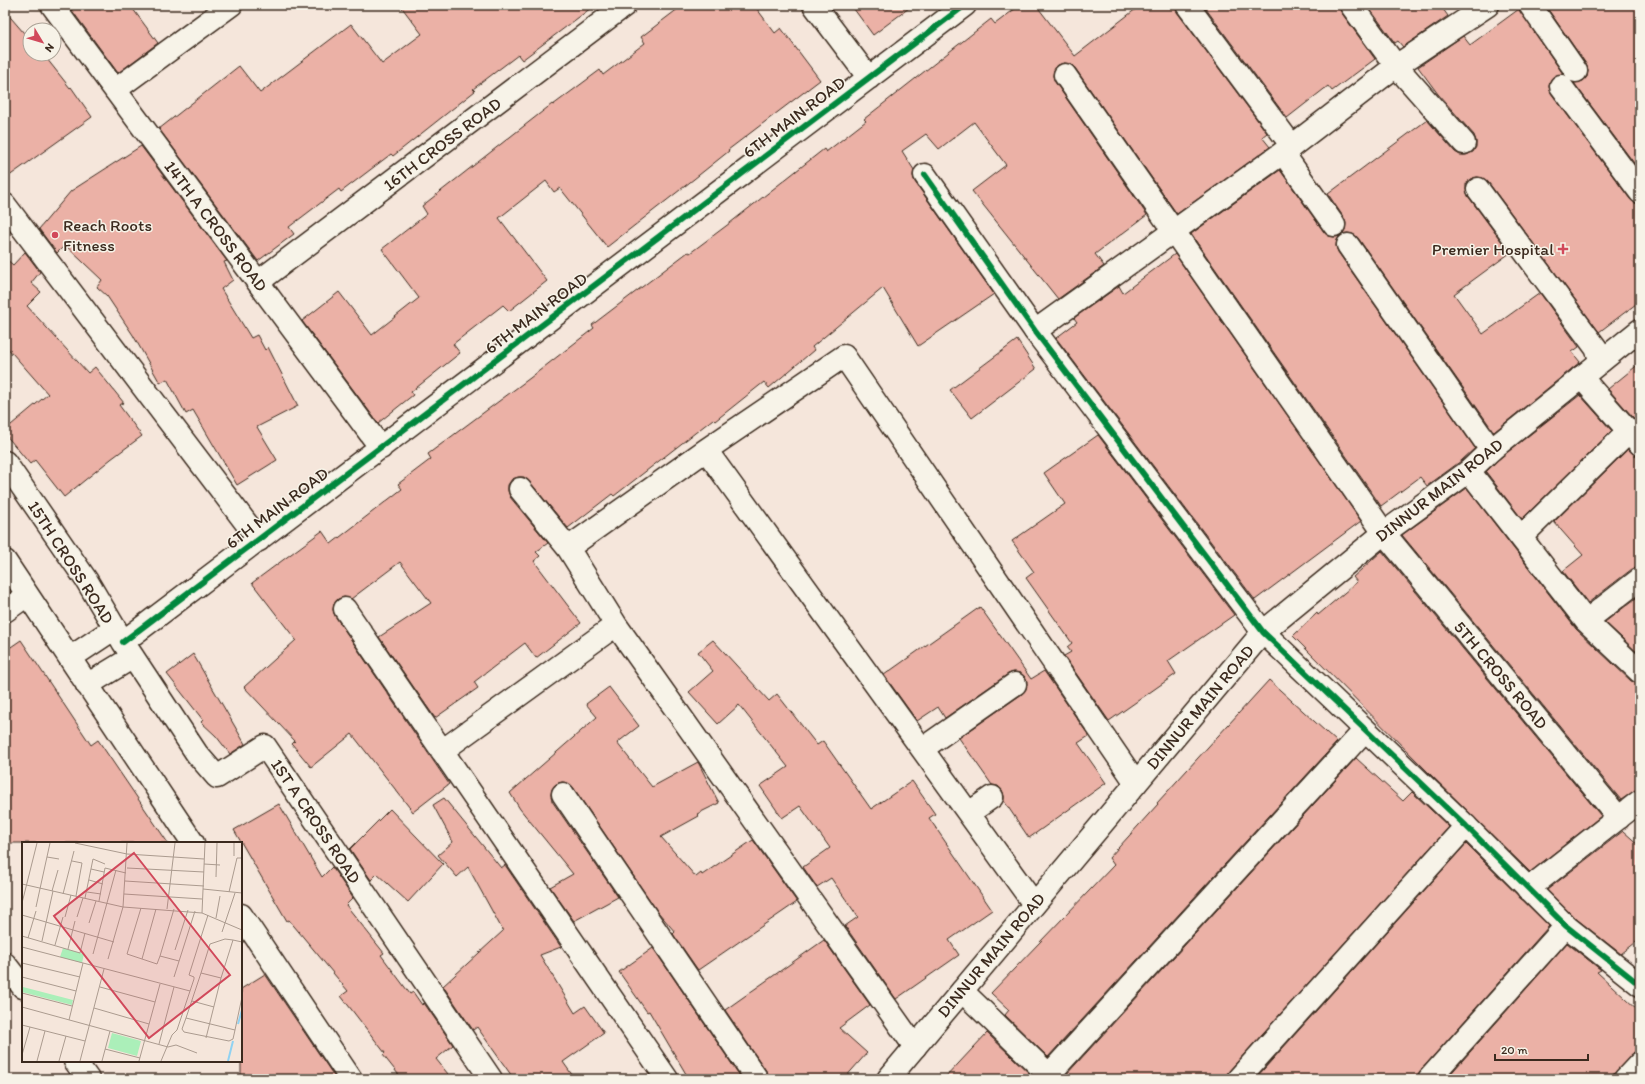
<svg xmlns="http://www.w3.org/2000/svg" width="1645" height="1084" viewBox="0 0 1645 1084" font-family="Itim,sans-serif">
  <style>
    .building { fill: #ebb1a6; stroke: #3b2a1e }
    .lines { fill: none; stroke-linecap: round; stroke-linejoin: round }
    .minor-casing { stroke: #3b2a1e; stroke-width: 25 }
    .tertiary-casing { stroke: #3b2a1e; stroke-width: 25 }
    .secondary-casing { stroke: #3b2a1e; stroke-width: 25 }
    .minor { stroke: #f7f3e8; stroke-width: 22 }
    .tertiary { stroke: #f7f3e8; stroke-width: 22 }
    .secondary { stroke: #f7f3e8; stroke-width: 22 }
    .cycleway-casing { stroke: #f7f3e8; stroke-width: 8 }
    .cycleway { stroke: #00873e; stroke-width: 6 }
    .poi-dot { fill: #d1495b; stroke: #f7f3e8; stroke-width: 1.5 }
    .labels { text-anchor: middle; dominant-baseline: central; stroke-width: 3; stroke-linejoin: round; paint-order: stroke }
    .street-label { font-size: 17px; fill: #3b2a1e; stroke: #f7f3e8 }
    .poi-label { font-size: 17px; fill: #3b2a1e; stroke: #f7f3e8; text-anchor: start }
    .inset-river { fill: none; stroke: #90d2f2; stroke-width: 2 }
    .inset-road { fill: none; stroke: #ab9b8f; stroke-width: 1 }
    .view { fill: #d1495b; fill-opacity: 0.15; stroke: #d1495b; stroke-width: 2 }
    .inset-edge { fill: none; stroke: #3b2a1e; stroke-width: 2 }
  </style>
  <rect width="100%" height="100%" fill="#f5e6db"/>
  <filter id="ink" filterUnits="userSpaceOnUse"><feTurbulence type="fractalNoise" baseFrequency=".025" numOctaves="2"/><feDisplacementMap in="SourceGraphic" scale="8" xChannelSelector="R" yChannelSelector="G"/><feConvolveMatrix kernelMatrix="1 2 1 2 8 2 1 2 1" color-interpolation-filters="sRGB"/></filter>
  <g filter="url(#ink)">
    <path class="building" d="M68 5H130L158 43 118 73Z
      M400 5H595L522 60 518 55 473 89 475 91 393 156 391 154 341 192 339 189 289 227 294 234 258 261 159 129 239 66 260 93 351 24 382 64 422 34Z
      M683 5H754L775 33 781 28 820 80 728 150 729 151 694 179 607 247 560 188 554 192 546 181 499 218 547 281 509 311 503 305 453 344 460 353 411 392 413 395 378 423 302 321 339 292 372 335 419 298 382 249 427 214 422 206 552 104 553 105 600 70 603 75 645 43 641 37Z
      M851 5H913L873 35Z
      M1020 5H1036L1075 56 1141 5H1175L1177 12 1267 133 1262 137 1270 147 1177 214 1075 68 1071 64 1064 63 1058 65 1054 70 1053 76 1055 82 1147 215 1095 254 1104 266 1058 299 972 191 1006 165 974 122 939 149 926 134 902 151 914 170 913 176 915 182 994 294 918 346 883 288 812 347 814 350 769 388 764 382 715 421 713 419 614 496 612 494 568 528 529 481 524 477H518L512 479 508 485V491L510 497 548 543 536 552 540 556 534 561 581 623 536 658 525 643 474 682 478 688 435 718 379 637 431 603 400 562 351 599 344 597 338 599 334 604 333 610 335 616 449 784 413 812 352 734 311 767 292 744 295 741 244 687 296 640 252 583 322 531 331 544 402 489 398 484 431 459 428 454 530 378 594 328 592 325 688 252 690 253 730 223 824 149 826 152 866 121 864 119 991 19 995 24Z
      M1203 5H1339L1341 12 1375 59 1332 91 1328 86 1287 118Z
      M1367 5H1440L1448 16 1403 47 1398 41 1395 43Z
      M1545 5H1640V171L1574 83 1583 81 1587 77 1588 70 1586 64Z
      M1519 9 1563 74 1554 76 1550 81 1549 87 1551 93 1630 199 1635 203 1640 204V301L1599 332 1488 182 1483 178 1477 177 1470 179 1466 184V190L1468 196 1510 253 1454 294 1483 334 1540 293 1579 347 1572 352 1580 362 1494 432 1358 238 1353 234 1347 233 1342 234 1345 230 1346 223 1344 218 1328 194 1427 120 1455 152 1460 155H1466L1473 152 1476 147V141L1474 135 1438 94 1418 67 1463 36 1470 45Z
      M5 11 30 40V54H43L70 88 71 87 92 117 5 179Z
      M141 146 227 261 224 262 233 280 221 289 251 338 257 335 265 350 268 347 298 406 257 427 277 460 237 485 193 410 186 414 167 379 160 383 133 335 107 296 97 287 102 280 65 245 57 253 39 229 71 191Z
      M1280 170 1324 232 1329 236 1335 237 1340 236 1337 240 1336 246 1338 252 1475 448 1461 461 1427 486 1420 477 1381 506 1191 234Z
      M25 252 40 272 31 283 41 292 27 306 88 373 95 367 124 403 119 405 142 436 111 459 64 497 35 460 30 464 5 434V430L48 394 5 345V258L13 265Z
      M1175 254 1361 521 1255 600 1056 338 1077 322 1074 318 1119 286 1123 293Z
      M1017 340 1036 369 972 418 950 390Z
      M1640 363V425L1608 389Z
      M1580 395 1612 431 1522 519 1486 472 1499 459Z
      M1098 435 1234 615 1168 661 1176 674 1109 721 1064 656 1071 652 1067 647 1072 643 1026 578 1034 572 1012 541 1065 504 1044 473Z
      M1628 449 1636 456H1640V567L1632 569 1588 603 1563 571 1583 555 1554 522Z
      M1467 488 1576 629 1631 681 1640 684V787L1621 800 1402 535Z
      M1382 551 1601 816 1530 872 1430 774 1293 636 1317 613 1318 615 1357 582 1353 577Z
      M1640 595V655L1605 622Z
      M980 607 1031 679 1044 671 1089 736 1078 743 1106 783 1029 838 1004 801V796L1002 790 998 786 992 785 959 738 1022 694 1026 689 1027 683 1025 677 1020 673 1014 672 1008 674 945 718 938 707 917 721 884 675Z
      M21 640 91 745 98 740 168 843H5V651Z
      M713 640 769 701 777 694 817 745 823 741 871 809 912 781 935 814 929 818 992 910 949 940 959 955 896 999 845 926 858 917 831 878 817 887 803 867 830 848 800 806 782 818 760 786 788 767 739 705 718 724 689 692 713 671 698 652Z
      M193 654 245 744 230 754 216 736 201 722 203 720 167 674Z
      M1269 680 1337 742 1048 1057 1005 1015 1009 1010 991 993 1114 865 1109 858 1158 804 1157 803Z
      M609 687 639 726 617 743 652 787 698 762 719 803 697 814 699 816 661 837 696 877 701 873 702 875 753 840 797 902 698 970 673 934 675 932 658 912 573 787 568 783 562 782 556 784 552 789 551 795 552 801 618 897 574 921 550 887 573 874 520 809 510 793 597 717 586 704Z
      M1356 758 1403 801 1412 792 1449 827 1229 1071 1226 1079H1065V1076Z
      M444 798 501 868 505 865 561 947 540 955 575 1013 585 1006 604 1033 563 1062 575 1079H514L477 1027 473 1030 443 986 503 931 468 867 457 877 438 855 453 842 433 805Z
      M279 804 322 877 332 867 353 898 346 905 384 953 381 955 410 994 413 992 422 1005 424 1003 453 1045 436 1059 452 1079H402L383 1055 385 1053 341 996 348 991 289 920 287 921 234 830Z
      M390 809 443 864 408 902 377 874 371 880 350 849Z
      M1623 831 1640 846V939L1621 954 1574 917 1547 890Z
      M1466 844 1549 926 1420 1071 1417 1079H1255Z
      M824 940 870 1005 839 1028 867 1053 844 1079H769L767 1072 725 1010Z
      M1567 943 1601 970 1597 972 1640 1012V1046L1609 1079H1446Z
      M653 948 742 1079H689L649 1011 647 1012 619 972Z
      M265 974 336 1079H241V989Z
      M987 1033 1033 1077V1079H944Z"/>
    <g class="lines">
      <g class="minor-casing">
        <path id="minor" d="M52 5 381 448
          M814 5 869 78
          M1187 5 1292 146
          M1351 5 1396 66 1464 143
          M1530 5 1576 71
          M1065 75 1384 533 1619 818
          M1561 86 1640 192
          M115 90 231 5
          M1283 153 1334 225
          M925 175 1035 331
          M1478 189 1596 348 1601 361
          M5 205 259 540
          M1348 245 1491 450
          M258 282 625 5
          M1581 377 1640 444
          M706 450 1034 904
          M5 462 87 581 123 642 197 754 217 777 265 746 491 1079
          M1469 471 1586 621 1640 672
          M520 489 568 548
          M1521 537 1629 431
          M5 561 193 843
          M345 609 667 1079
          M5 611 27 595
          M1586 621 1640 579
          M616 625 568 548 706 450 844 356 1136 783
          M123 642 965 5
          M70 658 115 628
          M87 685 133 657
          M922 749 1015 684
          M442 751 616 625 915 1047
          M563 794 757 1079
          M969 813 992 797
          M1528 889 1640 801
          M241 915 351 1079
          M5 964 23 987
          M962 991 1053 1079
          M75 1061 88 1079
          M1045 1079 1365 730
          M1238 1079 1466 826
          M1429 1079 1566 926
          M1625 1079 1640 1063"/>
      </g>
      <g class="tertiary-casing">
        <path id="tertiary" d="M1488 5 1396 66 1292 146 1035 331 1263 632 1466 826 1566 926 1640 985"/>
      </g>
      <g class="secondary-casing">
        <path id="secondary" d="M888 1079 1263 632 1384 533 1469 471 1491 450 1640 330"/>
      </g>
      <use href="#minor" class="minor"/>
      <use href="#tertiary" class="tertiary"/>
      <use href="#secondary" class="secondary"/>
      <g class="cycleway-casing">
        <path id="cycleway" d="M925 175 1035 331 1263 632 1466 826 1566 926 1640 985
          M123 642 965 5"/>
      </g>
      <use href="#cycleway" class="cycleway"/>
    </g>
  </g>
  <g class="poi-dot">
    <circle cx="55" cy="235" r="4"/>
    <path d="M1561 243h4v4h4v4h-4v4h-4v-4h-4v-4h4z"/>
  </g>
  <g class="labels">
    <g class="street-label">
      <text transform="translate(794 117) rotate(-37)">6TH MAIN ROAD</text>
      <text transform="translate(442 144) rotate(-37)">16TH CROSS ROAD</text>
      <text transform="translate(216 226) rotate(53)">14TH A CROSS ROAD</text>
      <text transform="translate(536 313) rotate(-37)">6TH MAIN ROAD</text>
      <text transform="translate(1439 490) rotate(-38)">DINNUR MAIN ROAD</text>
      <text transform="translate(277 508) rotate(-37)">6TH MAIN ROAD</text>
      <text transform="translate(71 562) rotate(57)">15TH CROSS ROAD</text>
      <text transform="translate(1501 675) rotate(50)">5TH CROSS ROAD</text>
      <text transform="translate(1200 707) rotate(-50)">DINNUR MAIN ROAD</text>
      <text transform="translate(316 821) rotate(56)">1ST A CROSS ROAD</text>
      <text transform="translate(991 955) rotate(-50)">DINNUR MAIN ROAD</text>
    </g>
    <g class="poi-label">
      <text x="63" y="225">Reach Roots<tspan x="63" dy="20">Fitness</tspan></text>
      <text x="1554" y="249" text-anchor="end">Premier Hospital</text>
    </g>
  </g>
  <g transform="translate(22 842)">
    <rect width="220" height="220" fill="#f5e6db"/>
    <path d="M41 106 62 112 60 121 38 115ZM1 145 51 158 50 163 0 150ZM90 191 119 199 115 214 86 206Z" fill="#abefb9"/>
    <path class="inset-river" d="M216 182 220 168M206 219 211 199"/>
    <path class="inset-road" d="M53 1 105 12 182 17M212 1V14M25 15 37 17M50 19 60 21 54 54M182 22 198 23M105 26 182 30M69 27 82 30M194 35 195 1M67 38 81 42M103 39 182 44M0 42 101 65 180 71 220 88M181 47 220 51M30 49 36 28M65 50 79 52M207 50 215 16H220M41 52 52 9M102 52 180 57M63 56 71 17 83 22M77 59 83 26 104 31M0 61 15 1M14 65 28 1M119 66 105 112 135 122 138 114M145 67 153 1M152 67 138 114 157 119M180 71 183 1M0 73 92 100M43 75 49 53M55 75 61 56M194 76 198 54M67 81 74 59M200 90 213 51M0 94 58 111 63 91M6 96 14 69M211 98 199 136 179 131 188 102 203 97 211 98 220 100M20 99 31 49M33 103 41 75M0 105 168 149M46 107 53 79M153 108 166 68M71 112 94 28M86 117 101 65 105 1M120 117 134 67M0 121 58 135M179 131 164 176 213 188 220 155M0 135 54 149M152 135 173 69M78 145 133 160M0 151 50 164M170 159 192 165M0 165 146 205 154 203 175 211M72 166 127 182M164 176 160 187 162 190 207 199 211 197 213 188M47 178 61 121M0 183 63 199M184 196 199 136M137 202 152 145M83 207 118 216M0 213 8 185M15 219 23 189M37 219 44 194M58 219 82 127M80 219 88 189M117 219 138 142M139 219 150 193 155 188 172 137V135L167 133 186 73"/>
    <path class="view" d="M112 11 208 133 127 196 32 74Z"/>
    <rect width="220" height="220" class="inset-edge"/>
  </g>
  <rect width="1645" height="1084" fill="none" stroke="#f7f3e8" stroke-width="20"/>
  <rect x="10" y="10" width="1625" height="1064" fill="none" stroke="#3b2a1e" stroke-width="1.5" filter="url(#ink)"/>
  <g transform="translate(42 42) rotate(128)"><circle r="19" fill="#f7f3e8" stroke="#aca397"/>
  <path d="M0-3L7 15L0 10L-7 15Z" fill="#d1495b"/>
  <text y="-6" font-size="11" font-weight="bold" text-anchor="middle" fill="#3b2a1e">N</text>
  </g>
  <path d="M1495 1054v6h93v-6" fill="none" stroke="#3b2a1e" stroke-width="2"/>
  <text x="1501" y="1054" font-size="12" fill="#3b2a1e" stroke="#f7f3e8" stroke-width="3" paint-order="stroke">20 m</text>
</svg>
